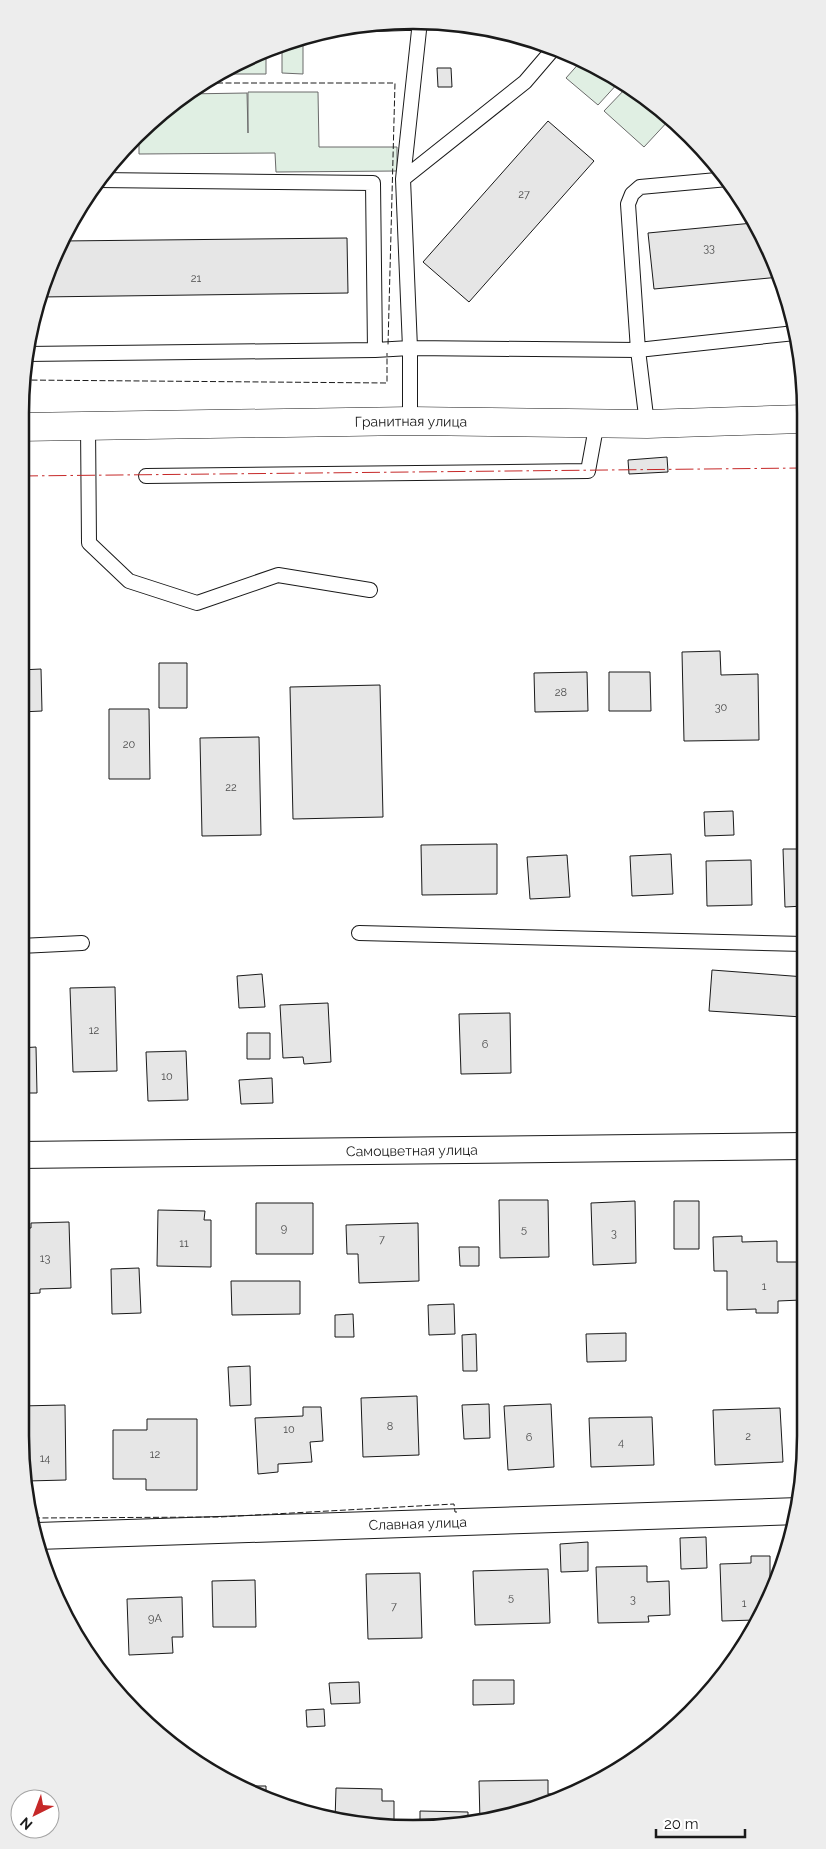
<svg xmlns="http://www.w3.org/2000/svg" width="826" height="1849" viewBox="0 0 826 1849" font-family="Raleway,sans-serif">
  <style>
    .green { fill: #e0efe3; stroke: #6a6a6a }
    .building { fill: #e6e6e6; stroke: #1a1a1a }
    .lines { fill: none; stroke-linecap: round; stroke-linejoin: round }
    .service-casing { stroke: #1a1a1a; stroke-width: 16 }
    .minor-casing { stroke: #1a1a1a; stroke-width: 28 }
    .tertiary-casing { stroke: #1a1a1a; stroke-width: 29 }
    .service { stroke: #fff; stroke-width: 14 }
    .minor { stroke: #fff; stroke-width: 26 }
    .tertiary { stroke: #fff; stroke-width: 28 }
    .fence { stroke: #1a1a1a; stroke-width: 1; stroke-dasharray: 6 2.5; stroke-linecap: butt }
    .power { stroke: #c62828; stroke-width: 1; stroke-dasharray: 18 4 2.5 4; stroke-linecap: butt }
    .labels { text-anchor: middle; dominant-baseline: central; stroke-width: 4; stroke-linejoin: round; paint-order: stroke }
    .number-label { font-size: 11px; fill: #4d4d4d }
    .street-label { font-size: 14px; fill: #1a1a1a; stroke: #fff }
    .rim { fill: none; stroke: #1a1a1a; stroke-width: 2.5 }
  </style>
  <rect width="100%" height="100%" fill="#fff"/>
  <path class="green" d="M282 45H303V74L282 73Z
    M266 49V74H217L262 50Z
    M582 60 619 82 598 105 566 78Z
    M627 87 652 101 670 119 644 147 604 111Z
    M248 92H318L319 147H397V171L276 172 275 153 139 154V132L185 94 247 93 248 133Z"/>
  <path class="building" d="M437 68H451L452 87H438Z
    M548 121 594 161 469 302 423 262Z
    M753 223 776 262 780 277 654 289 648 233Z
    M347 238 348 293 40 297 50 263 61 241Z
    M667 457 668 472 629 474 628 460Z
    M720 651 721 675 758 674 759 740 684 741 682 652Z
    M159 663H187V708H159Z
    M41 669 42 711 20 712V670Z
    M587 672 588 711 535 712 534 673Z
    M609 672H650L651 711H609Z
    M380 685 383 817 293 819 290 687Z
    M109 709H149L150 779H109Z
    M259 737 261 835 202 836 200 738Z
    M733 811 734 835 705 836 704 812Z
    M497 844V894L422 895 421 845Z
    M783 849H804V906L785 907Z
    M671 854 673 894 632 896 630 856Z
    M567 855 570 897 530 899 527 857Z
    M751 860 752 905 707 906 706 861Z
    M712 970 805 977 802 1017 709 1011Z
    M262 974 265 1007 239 1008 237 976Z
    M115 987 117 1071 73 1072 70 988Z
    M328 1003 331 1062 304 1064 303 1057 283 1058 280 1005Z
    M510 1013 511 1073 461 1074 459 1014Z
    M247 1033H270V1059H247Z
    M36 1047 37 1093H20V1048Z
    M186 1051 188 1100 148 1101 146 1052Z
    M272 1078 273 1103 241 1104 239 1080Z
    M499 1200H548L549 1257 500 1258Z
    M635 1201 636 1263 593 1265 591 1203Z
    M674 1201H699V1249H674Z
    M256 1203H313V1254H256Z
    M158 1210 205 1211 204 1220H211V1267L157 1266Z
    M69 1222 71 1288 40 1289V1293L20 1294V1228H31V1223Z
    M418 1223 419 1281 359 1283 358 1254H347L346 1225Z
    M742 1236V1242L777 1241V1262H800L801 1300 778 1301V1313H756V1309L727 1310V1271H714L713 1237Z
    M459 1247H479V1266H460Z
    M139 1268 141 1313 112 1314 111 1269Z
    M231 1281H300V1314L232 1315Z
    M454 1304 455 1334 429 1335 428 1305Z
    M353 1314 354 1337H335V1315Z
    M626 1333V1361L587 1362 586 1334Z
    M476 1334 477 1371H463L462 1335Z
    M250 1366 251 1405 230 1406 228 1367Z
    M417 1396 419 1455 363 1457 361 1398Z
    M489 1404 490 1438 464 1439 462 1405Z
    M551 1404 554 1467 508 1470 504 1406Z
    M65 1405 66 1480 27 1481 20 1436V1406Z
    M303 1407H321L323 1441 310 1442 312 1462 278 1464V1472L258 1474 255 1418 303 1416Z
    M780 1408 783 1462 715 1465 713 1410Z
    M652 1417 654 1465 591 1467 589 1418Z
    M147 1419H197V1490H146V1479H113V1430H147Z
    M706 1537 707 1568 681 1569 680 1538Z
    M588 1542V1571L561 1572 560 1544Z
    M751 1556H770V1581H778L776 1586 755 1620 722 1621 720 1564 751 1563Z
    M647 1566V1582L669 1581 670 1615 648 1616 649 1622 598 1623 596 1567Z
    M548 1569 550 1623 475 1625 473 1571Z
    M420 1573 422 1638 368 1639 366 1574Z
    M255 1580 256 1627H213L212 1581Z
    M182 1597 183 1637H172L173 1653 129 1655 127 1599Z
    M473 1680H514V1704L473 1705Z
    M359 1682 360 1703 331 1704 329 1683Z
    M324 1709 325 1726 307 1727 306 1710Z
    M548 1780V1794H558V1799L539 1808 480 1822 479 1781Z
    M243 1786H266V1795Z
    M336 1788 382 1789V1801H394V1823L335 1821Z
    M420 1811 468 1812V1825L420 1824Z"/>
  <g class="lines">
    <g class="service-casing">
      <path id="service" d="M374 24 437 22
        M403 179 525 82 555 47
        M98 180 373 183 375 350
        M26 354 375 350 410 348 638 350 795 333
        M410 421V348L403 179 420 21
        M647 424 638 350 628 204 632 194 640 187 728 179
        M88 426 89 543 129 581 197 603 278 575 370 590
        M146 476 588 471 597 422
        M359 933 804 944
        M20 946 82 943"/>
    </g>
    <g class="minor-casing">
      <g id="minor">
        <path id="s1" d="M20 1155 805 1146"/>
        <path id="s2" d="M37 1536 799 1511"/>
      </g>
    </g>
    <g class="tertiary-casing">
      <g id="tertiary">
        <path id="s3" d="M20 427 410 421 647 424 803 419"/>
      </g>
    </g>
    <use href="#service" class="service"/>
    <use href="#minor" class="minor"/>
    <use href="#tertiary" class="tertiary"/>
    <path class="fence" d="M200 83H395L388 345
      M23 380 387 383V353
      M34 1518 220 1517 454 1504 455 1512H457"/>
    <path class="power" d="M20 476 803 468"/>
  </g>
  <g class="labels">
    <g class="number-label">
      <text x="524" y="194">27</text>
      <text x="709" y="248">33</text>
      <text x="196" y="278">21</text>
      <text x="561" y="692">28</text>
      <text x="721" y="707">30</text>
      <text x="129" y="744">20</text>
      <text x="231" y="787">22</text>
      <text x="94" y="1030">12</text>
      <text x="485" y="1044">6</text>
      <text x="167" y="1076">10</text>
      <text x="284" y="1228">9</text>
      <text x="524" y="1229">5</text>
      <text x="614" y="1233">3</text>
      <text x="382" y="1239">7</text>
      <text x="184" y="1243">11</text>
      <text x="45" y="1258">13</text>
      <text x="764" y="1286">1</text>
      <text x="390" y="1426">8</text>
      <text x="289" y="1429">10</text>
      <text x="748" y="1436">2</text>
      <text x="529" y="1437">6</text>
      <text x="621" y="1442">4</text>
      <text x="155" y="1454">12</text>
      <text x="45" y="1458">14</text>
      <text x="511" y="1597">5</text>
      <text x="633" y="1599">3</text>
      <text x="744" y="1603">1</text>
      <text x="394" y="1606">7</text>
      <text x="155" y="1618">9А</text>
    </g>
    <g class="street-label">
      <text stroke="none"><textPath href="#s3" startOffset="391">Гранитная улица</textPath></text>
      <text stroke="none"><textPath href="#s1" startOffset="392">Самоцветная улица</textPath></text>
      <text stroke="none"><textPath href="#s2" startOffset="381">Славная улица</textPath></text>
    </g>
  </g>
  <path d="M0 0H826V1849H0ZM413 29H413A384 384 0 0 1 797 413V1436A384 384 0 0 1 413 1820H413A384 384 0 0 1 29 1436V413A384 384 0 0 1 413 29Z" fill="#ededed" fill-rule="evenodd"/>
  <path class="rim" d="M413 29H413A384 384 0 0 1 797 413V1436A384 384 0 0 1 413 1820H413A384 384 0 0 1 29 1436V413A384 384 0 0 1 413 29Z"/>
  <g transform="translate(35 1814) rotate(222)"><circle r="24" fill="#ffffff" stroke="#a3a3a3"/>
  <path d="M0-4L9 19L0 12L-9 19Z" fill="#c62828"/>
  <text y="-8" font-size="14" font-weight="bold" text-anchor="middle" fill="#1a1a1a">N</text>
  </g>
  <path d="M656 1829v8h89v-8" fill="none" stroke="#1a1a1a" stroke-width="2.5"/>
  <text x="664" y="1829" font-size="15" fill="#1a1a1a" stroke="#ffffff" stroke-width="4" paint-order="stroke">20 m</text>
</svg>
